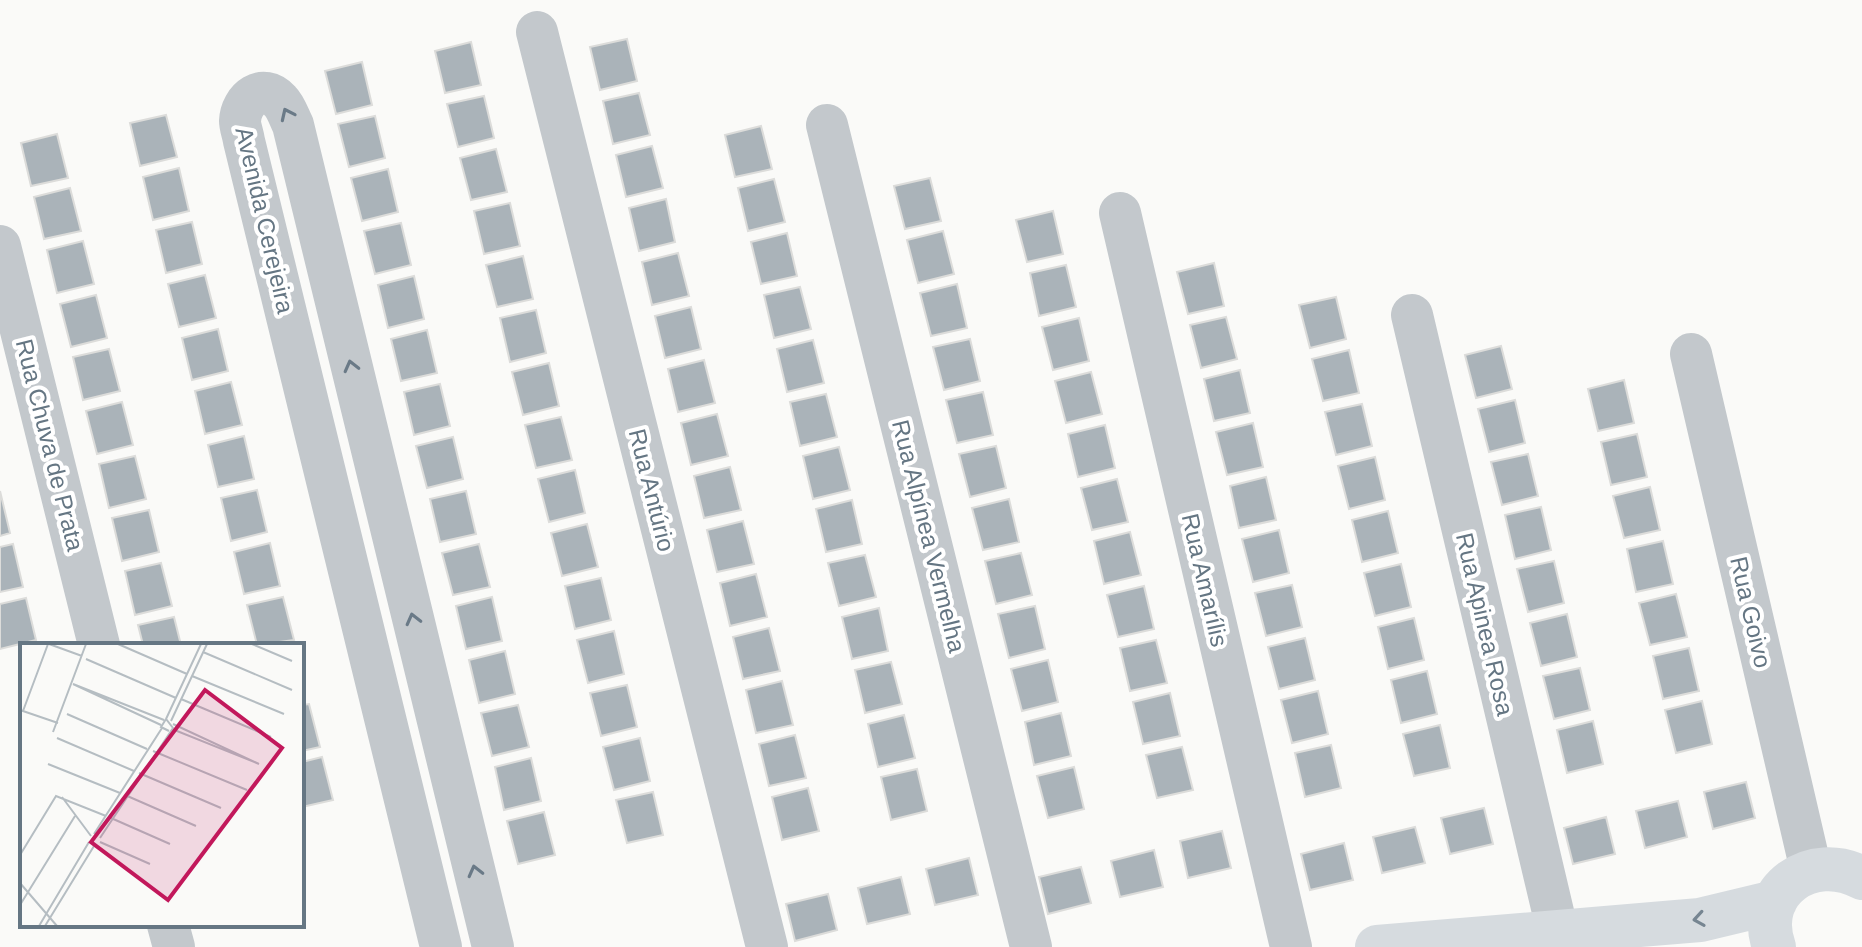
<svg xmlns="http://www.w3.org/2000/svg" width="1862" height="947" viewBox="0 0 1862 947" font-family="Helvetica,sans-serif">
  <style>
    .building { fill: #aab3b9; stroke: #dcdcda; stroke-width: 2 }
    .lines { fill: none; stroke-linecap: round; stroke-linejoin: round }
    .street { stroke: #c3c8cc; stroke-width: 42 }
    .secondary { stroke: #d6dbdf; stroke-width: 44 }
    .oneway { stroke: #6a7a87 }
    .oneway2 { stroke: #768591 }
    .labels { text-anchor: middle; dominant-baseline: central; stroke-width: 8; stroke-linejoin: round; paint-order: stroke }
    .street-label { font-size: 24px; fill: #657683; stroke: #fff }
    .inset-road { fill: none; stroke: #b5bdc2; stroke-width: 2 }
    .view { fill: #c2185b; fill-opacity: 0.15; stroke: #c2185b; stroke-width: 4 }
    .inset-edge { fill: none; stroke: #657683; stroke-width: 4 }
  </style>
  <rect width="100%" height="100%" fill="#fafaf8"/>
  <path class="building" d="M627 39 637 81 600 90 590 47Z
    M471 42 481 85 445 93 435 51Z
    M362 62 372 105 336 114 325 71Z
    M639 93 650 135 613 144 603 101Z
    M484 96 494 138 458 147 447 104Z
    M166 115 177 157 140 166 130 123Z
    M375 116 385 158 349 167 338 124Z
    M761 126 772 169 735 177 725 135Z
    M57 134 68 178 31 186 21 143Z
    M652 146 663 188 626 197 616 155Z
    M496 149 507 192 471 200 460 158Z
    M179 168 189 211 153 220 143 177Z
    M388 169 398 212 362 221 351 178Z
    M930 178 941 221 905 229 894 186Z
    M774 179 785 222 748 231 738 188Z
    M70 188 81 231 44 239 34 197Z
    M666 199 675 242 639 251 629 208Z
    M510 203 520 246 484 254 474 211Z
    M1053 211 1063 254 1027 262 1016 220Z
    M192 222 202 264 166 273 156 230Z
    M401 223 411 265 375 274 364 231Z
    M943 231 954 274 918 283 907 240Z
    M787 233 797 276 761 284 751 242Z
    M83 241 94 284 57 293 47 250Z
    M678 253 689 296 652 305 642 262Z
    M523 256 533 299 497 307 486 265Z
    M1214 263 1224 306 1188 314 1177 272Z
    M1066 265 1076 307 1039 316 1030 273Z
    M205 275 216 318 179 327 168 284Z
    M414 276 424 319 388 328 378 285Z
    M957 284 967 328 931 336 920 293Z
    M800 287 811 329 774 338 764 295Z
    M96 295 107 338 71 347 60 304Z
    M1336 297 1346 339 1310 348 1299 305Z
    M691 307 701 349 665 358 655 316Z
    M536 310 546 353 510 362 500 318Z
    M1226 317 1237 359 1201 368 1190 325Z
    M1079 318 1089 361 1053 370 1042 327Z
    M218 329 228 371 192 380 182 338Z
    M427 330 437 373 401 381 391 339Z
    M970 339 980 381 944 390 933 347Z
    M813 340 824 383 787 392 777 349Z
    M1501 346 1512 389 1476 398 1465 355Z
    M109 349 120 391 83 400 73 357Z
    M1349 350 1359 393 1323 401 1312 359Z
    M704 360 715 403 678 412 668 369Z
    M549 363 559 406 523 415 512 372Z
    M1240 370 1250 413 1214 421 1204 379Z
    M1091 372 1102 414 1066 423 1055 381Z
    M1624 380 1634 423 1598 431 1588 389Z
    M231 382 242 425 205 434 195 391Z
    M440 384 450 426 414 435 404 392Z
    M983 392 993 435 957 443 946 400Z
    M826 394 837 437 800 446 790 402Z
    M1515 400 1525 443 1489 452 1478 409Z
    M122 402 133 445 97 454 86 411Z
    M1362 404 1372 446 1336 455 1325 412Z
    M717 414 728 456 691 465 681 423Z
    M561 417 572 460 536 468 525 425Z
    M1253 423 1263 467 1227 475 1216 432Z
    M1105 425 1115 468 1078 477 1068 434Z
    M1637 434 1647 477 1611 485 1601 442Z
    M244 436 254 479 218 487 208 445Z
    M453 437 463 479 427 488 416 446Z
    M996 446 1006 488 970 497 959 454Z
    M839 447 850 490 813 499 803 456Z
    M1528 454 1538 496 1502 505 1491 462Z
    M135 456 146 499 109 508 99 464Z
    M1375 457 1385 500 1349 509 1338 466Z
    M730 467 741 510 704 518 694 476Z
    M575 470 585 513 549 522 538 479Z
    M1266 477 1276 520 1239 528 1230 486Z
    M1117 479 1128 522 1092 530 1081 488Z
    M1650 487 1660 530 1624 538 1613 496Z
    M257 490 267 532 231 541 221 498Z
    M0 491 10 533 0 536Z
    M466 491 476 534 440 542 430 499Z
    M1009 499 1019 542 983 550 972 508Z
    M852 500 862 544 826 552 816 509Z
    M1541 507 1551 550 1515 559 1505 515Z
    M149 510 159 552 122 561 112 518Z
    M1388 511 1398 553 1362 562 1352 520Z
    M743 521 754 564 717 572 707 530Z
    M587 524 598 567 562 576 551 533Z
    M1279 530 1289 573 1253 582 1242 539Z
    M1130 532 1141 575 1104 584 1094 541Z
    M1663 541 1673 584 1636 592 1627 549Z
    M270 543 280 586 244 594 234 552Z
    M13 544 23 587 0 592V547Z
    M479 544 490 587 453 595 442 553Z
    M1021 553 1032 595 996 604 985 561Z
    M865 555 876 597 839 606 828 563Z
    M1554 561 1564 603 1528 612 1517 569Z
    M161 563 172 606 135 615 125 571Z
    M1401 564 1411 607 1375 616 1364 573Z
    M756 574 767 617 730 626 720 583Z
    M601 578 611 620 575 629 565 586Z
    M1292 585 1302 627 1266 636 1255 593Z
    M1144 586 1154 629 1118 637 1107 595Z
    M1676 594 1687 637 1650 645 1639 603Z
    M283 597 294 640 257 645 247 605Z
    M492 597 502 641 466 649 456 606Z
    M26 598 36 640 0 649V604Z
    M1035 606 1045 649 1009 658 998 614Z
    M879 608 888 651 852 659 842 617Z
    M1567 614 1577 657 1541 666 1530 623Z
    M174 617 181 645H143L138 625Z
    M1414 618 1424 660 1388 669 1378 627Z
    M769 628 780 671 743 679 733 637Z
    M614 631 624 674 588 683 577 640Z
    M1305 638 1315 680 1279 689 1268 647Z
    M1156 640 1167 683 1130 691 1120 648Z
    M1689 648 1699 691 1663 699 1653 656Z
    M505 651 515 694 479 703 469 660Z
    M1048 660 1058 702 1022 711 1011 669Z
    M891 662 902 704 865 713 855 670Z
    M1580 668 1590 710 1554 719 1543 676Z
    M1427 671 1437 714 1401 723 1391 680Z
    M782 681 793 725 756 733 746 690Z
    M627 685 637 727 601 736 590 693Z
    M1318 691 1328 734 1292 743 1281 700Z
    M1170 693 1180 736 1143 744 1133 702Z
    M1702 701 1712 744 1676 753 1665 710Z
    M309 704 320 747 302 751V705Z
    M518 705 529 747 492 756 481 713Z
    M1061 713 1071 756 1034 765 1025 722Z
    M904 715 915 758 878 767 868 724Z
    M1593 721 1603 764 1567 773 1557 730Z
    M1440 725 1450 768 1414 776 1403 734Z
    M795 735 806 778 769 786 759 744Z
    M640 738 650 781 614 790 603 747Z
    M1331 745 1341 788 1305 797 1295 753Z
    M1182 747 1193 790 1157 798 1146 755Z
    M322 757 333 800 302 807V762Z
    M531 758 541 801 504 810 495 767Z
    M1074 767 1084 809 1048 818 1037 776Z
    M917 769 927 811 891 820 881 777Z
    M1746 782 1755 818 1713 829 1704 792Z
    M808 788 819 831 782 840 772 797Z
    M653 792 663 835 627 843 616 800Z
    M1678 801 1687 837 1645 848 1636 811Z
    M1484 808 1493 844 1450 854 1441 818Z
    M544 812 555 855 518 864 507 821Z
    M1606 817 1615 854 1573 864 1564 828Z
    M1415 827 1425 863 1382 873 1373 837Z
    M1222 831 1231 868 1188 878 1180 841Z
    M1344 843 1353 880 1310 890 1301 854Z
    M1154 850 1163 887 1120 897 1111 861Z
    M969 858 978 895 935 905 926 869Z
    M1081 867 1091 903 1048 914 1039 877Z
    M901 877 910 914 867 924 858 888Z
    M828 894 837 930 795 941 786 904Z"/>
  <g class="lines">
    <path class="street" d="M537 32 767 947
      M827 125 1031 947
      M1120 213 1291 947
      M0 246 99 645
      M1412 315 1558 933
      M1691 354 1811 870
      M168 925 174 947
      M441 947 244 141C243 134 240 127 240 121 241 99 263 82 280 101 286 107 289 117 293 125L493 947"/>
    <path class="secondary" d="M1377 947 1700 920 1775 902
      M1774 947C1754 890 1812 851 1862 878"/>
  </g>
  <defs><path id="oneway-chevron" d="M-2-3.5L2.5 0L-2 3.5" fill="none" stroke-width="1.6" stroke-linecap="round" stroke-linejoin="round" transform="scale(2)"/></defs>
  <g class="oneway">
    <use href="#oneway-chevron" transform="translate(287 114) rotate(-115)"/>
    <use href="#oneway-chevron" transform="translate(351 366) rotate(-104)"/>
    <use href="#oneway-chevron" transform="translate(413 619) rotate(-104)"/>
    <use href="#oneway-chevron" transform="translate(475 871) rotate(-104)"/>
  </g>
  <use class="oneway2" href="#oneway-chevron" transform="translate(1699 919) rotate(171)"/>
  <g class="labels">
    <g class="street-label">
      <text transform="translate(265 220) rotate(77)">Avenida Cerejeira</text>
      <text transform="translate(50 445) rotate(76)">Rua Chuva de Prata</text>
      <text transform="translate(652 490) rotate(76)">Rua Antúrio</text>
      <text transform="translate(929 536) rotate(76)">Rua Alpínea Vermelha</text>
      <text transform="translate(1205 580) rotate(77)">Rua Amarílis</text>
      <text transform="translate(1751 612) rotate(77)">Rua Goivo</text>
      <text transform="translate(1485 624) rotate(77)">Rua Apinea Rosa</text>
    </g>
  </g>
  <g transform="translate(20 643)">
    <rect width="284" height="284" fill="#fafaf8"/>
    <path class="inset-road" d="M29 1 62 13M98 1 167 31M232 1 272 18M183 9 272 47M66 16 156 55M172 33 264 71M53 41 144 77M53 41 141 82M161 56 251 94M0 67 38 80M3 68 28 1M47 71 127 106M146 76 181 1M151 78 187 1M152 86 239 121 153 81M33 89 66 1M37 95 114 128M133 108 227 147M28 121 100 150M119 130 201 165M105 152 176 183M42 154 71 193M91 175 150 201M74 191 142 85M80 195 153 85 146 76 141 84 149 88M80 199 130 221M0 212 36 153 86 173M0 240 37 283M0 262 55 173M19 283 69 199M25 283 74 203"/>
    <path class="view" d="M185 47 262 105 148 257 71 199Z"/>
    <rect width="284" height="284" class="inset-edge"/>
  </g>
</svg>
